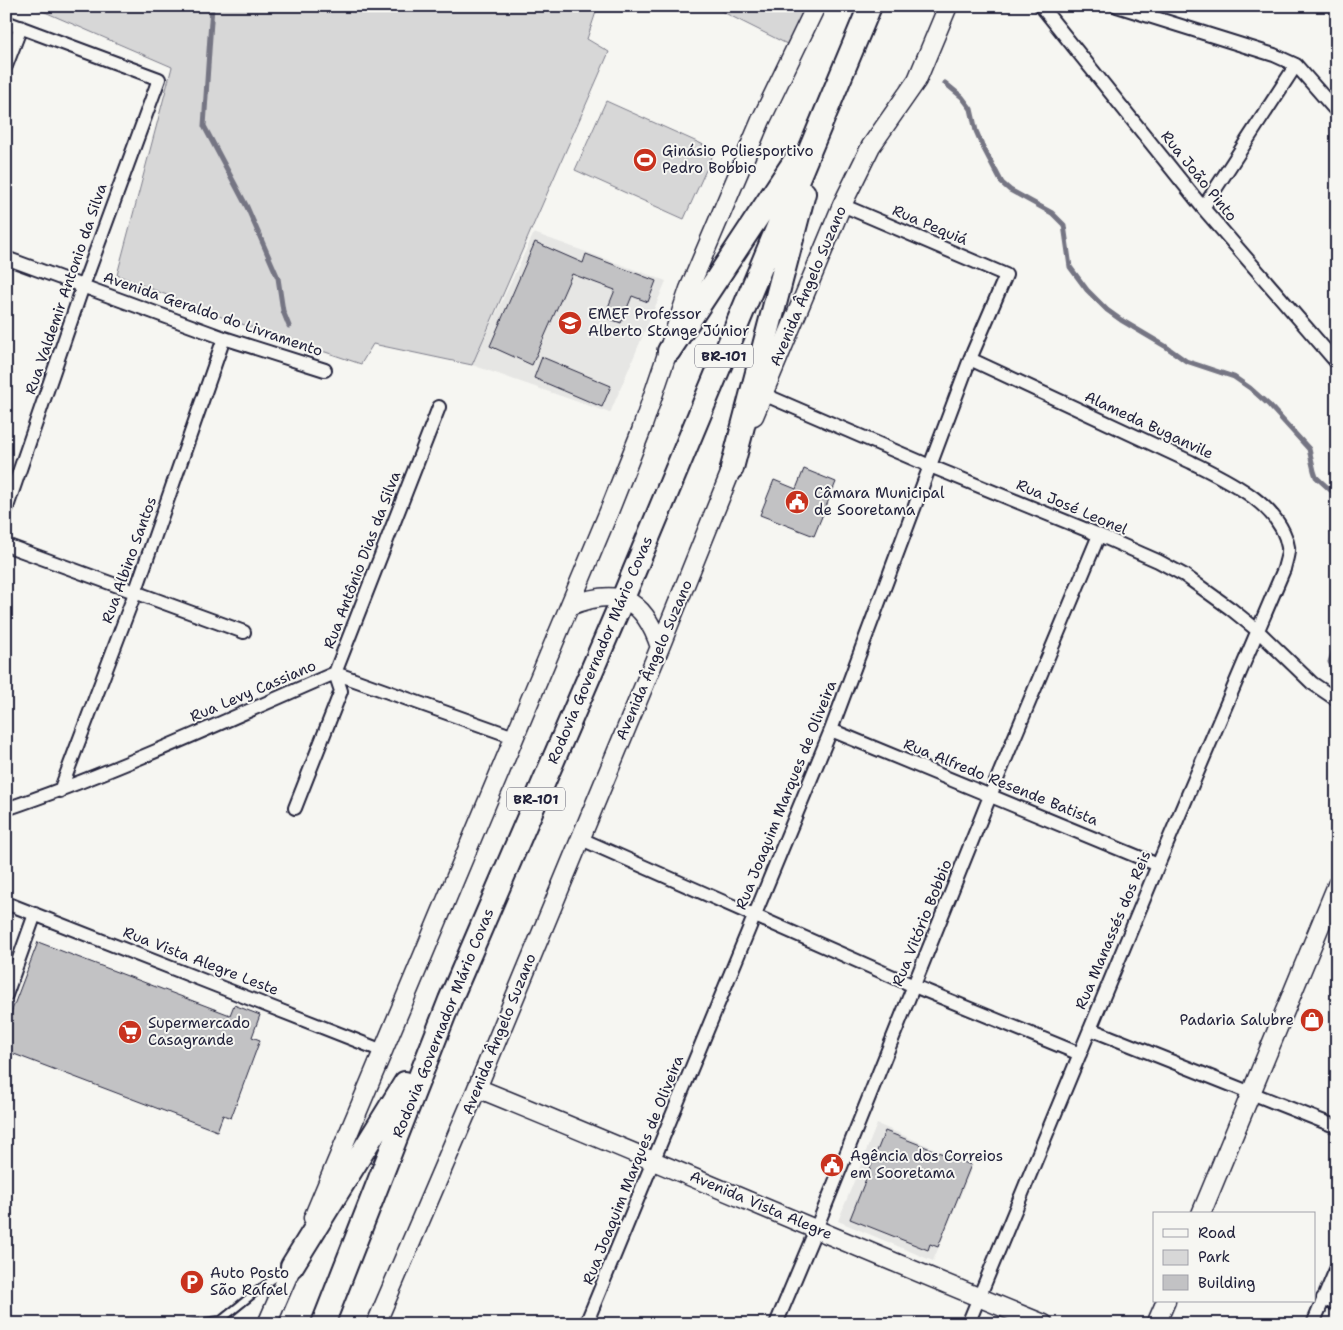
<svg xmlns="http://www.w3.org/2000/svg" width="1343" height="1330" viewBox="0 0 1343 1330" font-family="'Shantell Sans',sans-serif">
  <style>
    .built { fill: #e6e6e4 }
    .green { fill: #d7d7d7; stroke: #7c7c89 }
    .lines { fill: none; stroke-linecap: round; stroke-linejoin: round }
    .stream { stroke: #757583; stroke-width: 5 }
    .building { fill: #c2c2c4; stroke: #22223b }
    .lane-casing { stroke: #22223b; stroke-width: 10 }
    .street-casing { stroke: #22223b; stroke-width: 16 }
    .secondary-casing { stroke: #22223b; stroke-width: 21 }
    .highway-casing { stroke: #22223b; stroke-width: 26 }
    .lane { stroke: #f6f6f2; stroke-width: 6 }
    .street { stroke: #f6f6f2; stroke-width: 12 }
    .secondary { stroke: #f6f6f2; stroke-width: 18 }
    .highway { stroke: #f6f6f2; stroke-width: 22 }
    .labels { text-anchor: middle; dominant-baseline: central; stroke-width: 4; stroke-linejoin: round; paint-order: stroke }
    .shield { fill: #f6f6f2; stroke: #626272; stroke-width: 1 }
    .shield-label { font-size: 14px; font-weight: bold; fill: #22223b }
    .poi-label { font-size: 15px; fill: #22223b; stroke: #f6f6f2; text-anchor: start }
    .street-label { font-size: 15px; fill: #22223b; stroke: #f6f6f2 }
  </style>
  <rect width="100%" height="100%" fill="#f6f6f2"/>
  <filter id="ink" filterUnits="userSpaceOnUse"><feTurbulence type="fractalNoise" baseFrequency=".02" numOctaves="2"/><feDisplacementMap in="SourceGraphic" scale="10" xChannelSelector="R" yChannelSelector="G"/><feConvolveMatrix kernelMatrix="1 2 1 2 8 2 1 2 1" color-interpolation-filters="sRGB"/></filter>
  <g filter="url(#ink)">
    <path class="built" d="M534 233 666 281 610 413 472 365Z
      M877 1124 973 1165 933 1261 838 1221Z"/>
    <path class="green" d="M31 6H598L587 39 609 52 472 365 373 344 361 364 224 318 117 275 172 67Z
      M711 6H819L803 52Z
      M606 101 715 150 684 219 575 170Z"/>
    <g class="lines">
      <path class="stream" d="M212 6 204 126 247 207 278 278 283 311 289 326
        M945 83 962 97 971 109 976 131 983 147 1002 183 1010 190 1052 213 1064 225 1070 267 1087 290 1107 310 1121 320 1165 346 1186 361 1234 377 1250 388 1269 405 1309 449 1314 471 1316 477 1337 496
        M1337 641 1330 662 1337 675"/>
    </g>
    <path class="building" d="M535 242 583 263 586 254 656 281 648 302 632 296 621 323 604 317 615 290 572 274 532 365 490 346Z
      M542 357 611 386 602 407 534 378Z
      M804 469 836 482 814 536 760 515 774 480 796 489Z
      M38 942 230 1015 234 1005 260 1015 252 1037 260 1040 231 1118 223 1115 217 1131 6 1051V1026Z
      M885 1131 971 1165 938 1247 930 1244 928 1250 850 1219Z"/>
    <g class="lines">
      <g class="lane-casing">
        <path id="lane" d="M189 1324 220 1320
          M216 1324 262 1287 285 1271"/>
      </g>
      <g class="street-casing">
        <path id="street" d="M1041 6 1203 208 1337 363
          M1117 6 1274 55 1296 65 1337 112
          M6 22 159 79 83 286 6 510
          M6 66 21 27
          M1203 208 1296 65
          M6 258 224 338 325 370
          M763 394 930 466 1099 535 1158 561 1184 575 1231 609 1257 630 1312 683 1337 700
          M6 545 244 632
          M831 730 1158 865
          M60 791 135 593 224 338
          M295 808 341 691 335 673 439 407
          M6 809C118 771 226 720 335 673L514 737
          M579 838 914 986 1080 1054
          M6 903 383 1051
          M6 995 35 914
          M1090 1029 1337 1127
          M1323 1298 1337 1305
          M586 1324 831 730 970 359 1006 275 842 205
          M776 1324 816 1229 990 796 1099 535
          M968 1324 1158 865 1284 569C1285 563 1289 554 1288 547 1281 504 1225 479 1191 462L970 359
          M1313 1324 1337 1267"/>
      </g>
      <g class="secondary-casing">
        <path id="secondary" d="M754 416 842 205 871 146 917 80 948 6
          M570 606C618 587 643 597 660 647
          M477 1088C667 1165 854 1247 1044 1324
          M1201 1214 1337 885
          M313 1218 610 509 641 431 689 289 761 120 816 6
          M267 1324 297 1255
          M376 1324 475 1093 660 647 737 456
          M1156 1324 1166 1301"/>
      </g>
      <g class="highway-casing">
        <path id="highway" d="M669 351 794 162
          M732 468 804 193
          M292 1266 405 1083
          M323 1324 450 1000 623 598 870 6"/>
      </g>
      <use href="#lane" class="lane"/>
      <use href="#street" class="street"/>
      <use href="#secondary" class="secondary"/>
      <use href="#highway" class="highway"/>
    </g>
  </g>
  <defs>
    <g id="stadium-disc" transform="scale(1.25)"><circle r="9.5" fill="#c8321e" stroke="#f6f6f2"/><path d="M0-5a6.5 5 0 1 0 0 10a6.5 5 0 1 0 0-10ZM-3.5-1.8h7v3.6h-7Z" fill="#fff"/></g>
    <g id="school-disc" transform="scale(1.25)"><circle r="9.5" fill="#c8321e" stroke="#f6f6f2"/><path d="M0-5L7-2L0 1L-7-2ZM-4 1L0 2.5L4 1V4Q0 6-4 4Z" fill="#fff"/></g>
    <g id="civic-disc" transform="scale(1.25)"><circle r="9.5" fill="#c8321e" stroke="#f6f6f2"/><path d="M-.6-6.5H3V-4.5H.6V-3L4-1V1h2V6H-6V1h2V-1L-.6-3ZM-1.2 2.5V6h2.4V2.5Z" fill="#fff"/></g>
    <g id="shop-disc" transform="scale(1.25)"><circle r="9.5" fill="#c8321e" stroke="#f6f6f2"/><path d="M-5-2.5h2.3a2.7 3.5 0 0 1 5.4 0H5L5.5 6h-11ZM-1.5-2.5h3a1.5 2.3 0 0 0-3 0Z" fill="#fff"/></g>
    <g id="supermarket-disc" transform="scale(1.25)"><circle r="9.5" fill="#c8321e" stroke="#f6f6f2"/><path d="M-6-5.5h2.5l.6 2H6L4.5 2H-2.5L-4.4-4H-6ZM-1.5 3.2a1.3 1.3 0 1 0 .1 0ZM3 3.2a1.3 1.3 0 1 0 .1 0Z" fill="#fff"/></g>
    <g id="parking-disc" transform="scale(1.25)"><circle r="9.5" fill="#c8321e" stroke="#f6f6f2"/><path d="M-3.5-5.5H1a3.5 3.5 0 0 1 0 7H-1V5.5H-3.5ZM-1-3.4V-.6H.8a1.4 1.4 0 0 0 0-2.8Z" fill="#fff"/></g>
  </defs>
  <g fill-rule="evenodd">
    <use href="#stadium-disc" x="645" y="160"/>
    <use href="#school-disc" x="570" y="323"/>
    <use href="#civic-disc" x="797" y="502"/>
    <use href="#shop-disc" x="1312" y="1020"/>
    <use href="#supermarket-disc" x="130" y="1032"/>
    <use href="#civic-disc" x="832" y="1165"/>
    <use href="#parking-disc" x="192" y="1282"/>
  </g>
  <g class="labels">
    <g class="shield">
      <rect x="695" y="344.5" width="58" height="23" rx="4"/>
      <rect x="507" y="787.5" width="58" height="23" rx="4"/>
    </g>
    <g class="shield-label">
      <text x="724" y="356">BR-101</text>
      <text x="536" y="799">BR-101</text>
    </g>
    <g class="poi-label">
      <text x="662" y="151">Ginásio Poliesportivo<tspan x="662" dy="17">Pedro Bobbio</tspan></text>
      <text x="588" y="314">EMEF Professor<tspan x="588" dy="17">Alberto Stange Júnior</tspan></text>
      <text x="814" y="493">Câmara Municipal<tspan x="814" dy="17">de Sooretama</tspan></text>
      <text x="1294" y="1020" text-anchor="end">Padaria Salubre</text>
      <text x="148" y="1023">Supermercado<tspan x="148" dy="17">Casagrande</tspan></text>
      <text x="850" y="1156">Agência dos Correios<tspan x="850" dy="17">em Sooretama</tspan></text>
      <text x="210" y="1273">Auto Posto<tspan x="210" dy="17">São Rafael</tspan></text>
    </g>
    <g class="street-label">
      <text transform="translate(1199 176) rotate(51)">Rua João Pinto</text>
      <text transform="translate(930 225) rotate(23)">Rua Pequiá</text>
      <text transform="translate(808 286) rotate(-67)">Avenida Ângelo Suzano</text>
      <text transform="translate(66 289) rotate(-71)">Rua Valdemir Antonio da Silva</text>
      <text transform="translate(213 314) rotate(19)">Avenida Geraldo do Livramento</text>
      <text transform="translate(1149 425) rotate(25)">Alameda Buganvile</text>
      <text transform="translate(1072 507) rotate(23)">Rua José Leonel</text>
      <text transform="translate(129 560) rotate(-70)">Rua Albino Santos</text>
      <text transform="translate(362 560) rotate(-69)">Rua Antônio Dias da Silva</text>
      <text transform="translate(600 650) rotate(-67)">Rodovia Governador Mário Covas</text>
      <text transform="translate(654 660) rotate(-67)">Avenida Ângelo Suzano</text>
      <text transform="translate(253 691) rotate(-23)">Rua Levy Cassiano</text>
      <text transform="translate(1001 782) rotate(22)">Rua Alfredo Resende Batista</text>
      <text transform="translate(786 795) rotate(-68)">Rua Joaquim Marques de Oliveira</text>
      <text transform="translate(922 923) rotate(-68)">Rua Vitório Bobbio</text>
      <text transform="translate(1113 930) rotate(-67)">Rua Manassés dos Reis</text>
      <text transform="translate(201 961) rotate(21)">Rua Vista Alegre Leste</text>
      <text transform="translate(443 1023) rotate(-68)">Rodovia Governador Mário Covas</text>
      <text transform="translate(499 1034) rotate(-68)">Avenida Ângelo Suzano</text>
      <text transform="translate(633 1170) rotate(-68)">Rua Joaquim Marques de Oliveira</text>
      <text transform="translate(761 1205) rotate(23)">Avenida Vista Alegre</text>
    </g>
  </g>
  <rect width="1343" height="1330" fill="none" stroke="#f6f6f2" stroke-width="25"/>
  <rect x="12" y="12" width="1318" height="1305" fill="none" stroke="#22223b" stroke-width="2" filter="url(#ink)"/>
  <rect x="1153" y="1212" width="162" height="90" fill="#f6f6f2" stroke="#a1a1a9"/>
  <rect x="1163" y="1229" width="25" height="8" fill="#f6f6f2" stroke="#a1a1a9"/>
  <text x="1198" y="1238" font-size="15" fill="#22223b">Road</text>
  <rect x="1163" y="1250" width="25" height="15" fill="#d7d7d7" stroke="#a1a1a9"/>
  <text x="1198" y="1262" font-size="15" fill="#22223b">Park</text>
  <rect x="1163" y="1275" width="25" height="15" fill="#c2c2c4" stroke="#a1a1a9"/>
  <text x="1198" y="1288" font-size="15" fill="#22223b">Building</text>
</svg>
